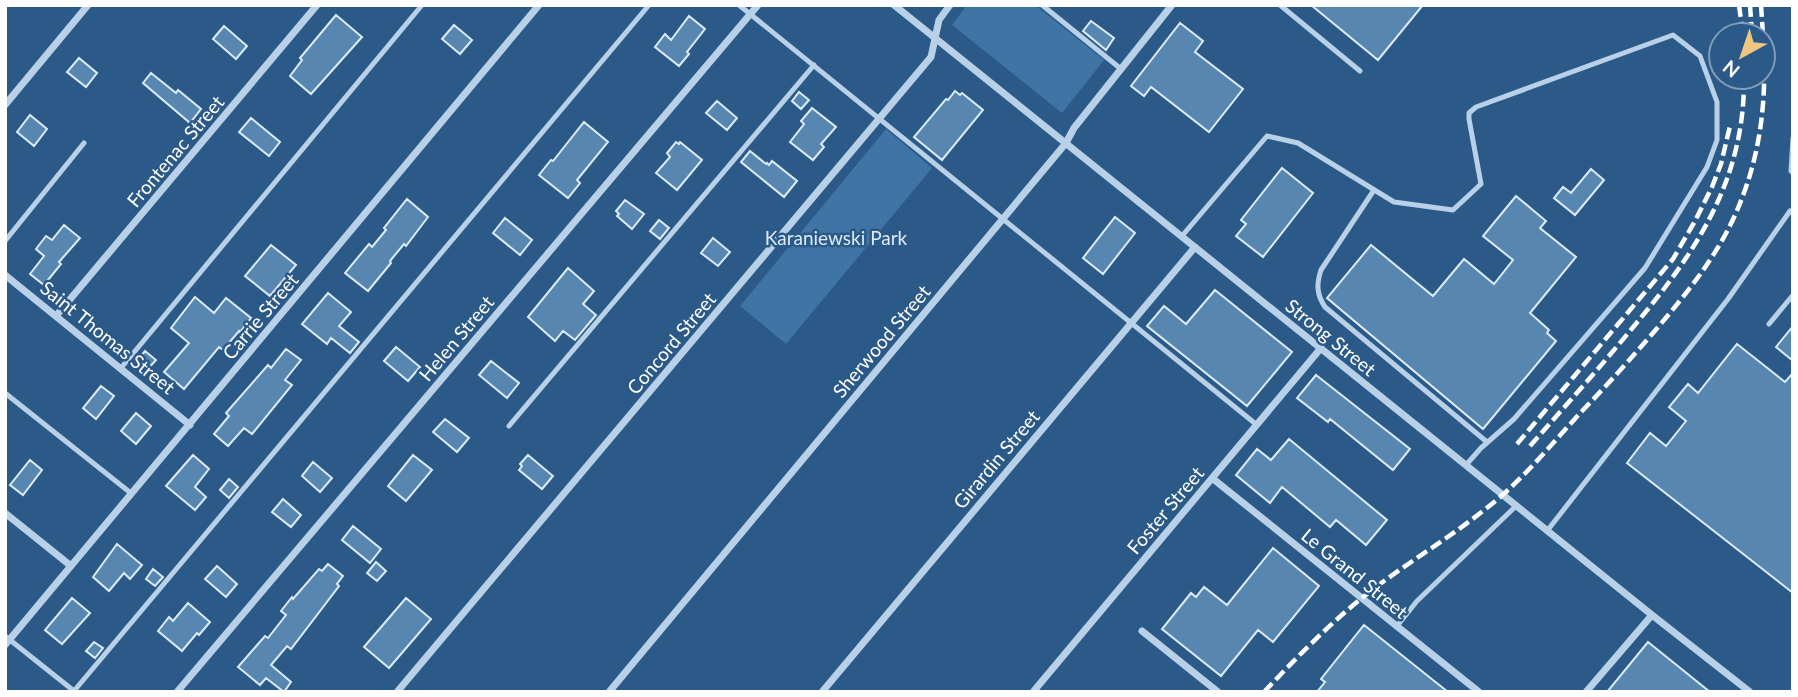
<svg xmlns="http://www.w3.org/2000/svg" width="1798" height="697" viewBox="0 0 1798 697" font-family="Lato,sans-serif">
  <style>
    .green { fill: #3f74a4 }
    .building { fill: #5786b1; stroke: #dbeaf7; stroke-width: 2 }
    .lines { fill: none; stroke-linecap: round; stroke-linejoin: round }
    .lane { stroke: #b8d1e8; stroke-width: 5 }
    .street { stroke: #b8d1e8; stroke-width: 7 }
    .rail { stroke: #fff; stroke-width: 4.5; stroke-dasharray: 12 5; stroke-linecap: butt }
    .labels { text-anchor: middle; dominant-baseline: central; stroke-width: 5; stroke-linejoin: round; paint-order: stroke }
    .street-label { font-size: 19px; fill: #fff; stroke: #2b5a88 }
    .park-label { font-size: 19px; fill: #dbeaf7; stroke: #2b5a88 }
  </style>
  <rect width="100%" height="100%" fill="#2b5a88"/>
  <path class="green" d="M967 5H1035L1104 60 1062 113 952 25Z
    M886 129 932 168 786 344 740 306Z"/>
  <path class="building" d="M1311 5H1423L1378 60Z
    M336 15 362 37 311 94 290 76 302 60 300 58Z
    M689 16 705 29 687 52 689 54 679 66 655 47 665 34 671 40Z
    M1091 21 1114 38 1106 50 1083 31Z
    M1180 23 1203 41 1195 52 1243 89 1209 132 1151 87 1144 96 1131 86Z
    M454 25 472 40 460 54 442 39Z
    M224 26 247 46 236 59 213 39Z
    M79 58 97 73 86 87 67 72Z
    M151 73 176 93 178 90 201 109 190 123 143 83Z
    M955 91 960 95 962 93 983 110 942 160 914 137 946 99 948 100Z
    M799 92 809 100 801 109 792 101Z
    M717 101 737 118 727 130 706 113Z
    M812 108 836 127 821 144 824 147 813 160 790 142 804 124 801 121Z
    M30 115 47 129 34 146 17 132Z
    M251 118 280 142 269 156 239 132Z
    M584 122 608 142 577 180 580 183 568 198 539 175 551 160 553 161Z
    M676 142 679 144 680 142 702 160 677 190 656 173 670 157 667 153Z
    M750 151 766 164 767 163 769 165 772 161 797 181 784 197 741 162Z
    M1282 168 1313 193 1263 257 1236 236 1246 224 1241 220Z
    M1591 169 1604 180 1575 215 1554 198 1563 187 1571 193Z
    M1516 196 1546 221 1540 228 1576 257 1530 313 1549 330 1547 333 1556 341 1483 429 1327 298 1371 245 1433 296 1464 259 1494 284 1513 260 1483 236Z
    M407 199 428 217 406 246 404 244 390 261 391 263 368 291 345 273 369 244 372 247 386 230 384 228Z
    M625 200 644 214 632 229 617 216 619 214 616 211Z
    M1115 217 1135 233 1103 274 1083 258Z
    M505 218 532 240 520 255 493 233Z
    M659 220 669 228 660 239 650 231Z
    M64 225 80 238 59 262 61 264 44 285 30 274 44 256 36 249 46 236 52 240Z
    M713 238 730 252 718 266 701 253Z
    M271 245 296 265 270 296 245 276Z
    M568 268 594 291 583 304 596 315 575 340 563 331 555 341 528 317Z
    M1215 290 1292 352 1247 406 1147 326 1164 306 1186 324Z
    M328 293 351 312 339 326 359 342 350 353 331 338 327 344 302 324Z
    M195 297 214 313 226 298 251 318 240 332 239 331 223 350 219 347 184 389 164 372 189 343 171 328Z
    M1793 326V361L1776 347Z
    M1737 344 1785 382 1793 373V593L1627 463 1650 433 1666 446 1686 421 1669 407 1688 384 1698 393Z
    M396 347 420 367 408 381 384 361Z
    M286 349 301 360 285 380 292 385 252 434 244 428 228 446 214 434 229 416 226 413 268 365 271 368Z
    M145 351 156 360 146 371 136 362Z
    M491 361 519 383 507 398 479 375Z
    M1316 375 1410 449 1393 470 1330 419 1328 422 1297 398Z
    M101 386 114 396 96 419 83 408Z
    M136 413 151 426 136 444 121 431Z
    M445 419 469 438 457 452 433 432Z
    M1289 439 1387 520 1366 545 1336 520 1330 527 1282 487 1270 503 1236 475 1257 449 1271 460Z
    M193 455 209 469 195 487 206 497 195 510 166 486Z
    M413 455 432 470 406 501 388 486Z
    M528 455 553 476 542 489 519 470 522 466 520 464Z
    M30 460 42 470 23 495 10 485Z
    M313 462 332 478 320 492 302 476Z
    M229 479 238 487 229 498 220 490Z
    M283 499 301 515 291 527 272 512Z
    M353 526 381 549 370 563 342 540Z
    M117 544 142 565 130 579 124 573 109 591 93 577Z
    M1273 548 1319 586 1273 642 1258 630 1221 676 1162 629 1191 593 1196 597 1204 587 1227 605Z
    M376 562 386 571 377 581 367 573Z
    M328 564 343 576 337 584 339 586 291 649 287 646 271 665 291 682 284 692 266 678 260 685 238 667 265 636 268 638 286 615 281 611 292 597 293 599 319 569 322 571Z
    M217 566 237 584 226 597 205 579Z
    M153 569 163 577 155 586 146 579Z
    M72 598 90 613 62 644 45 630Z
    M406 598 431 619 389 668 364 647Z
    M188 603 210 622 199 635 197 633 182 651 158 631 169 617 173 621Z
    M1364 625 1448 692H1317L1325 682 1321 679Z
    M94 642 103 648 95 658 86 651Z
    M1648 642 1710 692H1607Z"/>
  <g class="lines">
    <path class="lane" d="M739 5 1257 425
      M1042 5 1121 69
      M1280 5 1360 71
      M1793 138 1791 171 1793 173
      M1374 190 1321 270C1316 285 1317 295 1325 307L1487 442
      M1182 236 1267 136 1298 143 1394 202 1453 210 1481 184 1469 119V113L1476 107 1673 35 1700 56 1717 102V140L1707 167 1645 268 1514 419 1481 448 1466 465
      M5 241 84 143
      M1769 324 1793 295
      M121 368 422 5
      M5 393 132 494
      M509 426 814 65
      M1547 531 1728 299 1790 211 1793 213
      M1397 626 1417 601 1516 506
      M5 636 74 691 649 5"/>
    <path class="street" d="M894 5 1652 615 1750 692
      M5 105 88 5
      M5 275 190 425
      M56 316 317 5
      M1212 478 1479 692
      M5 513 71 566
      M1142 631 1218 692
      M5 645 539 5
      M177 692 758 5
      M397 692 931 57 939 20 950 5
      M609 692 1066 143 1074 128 1172 5
      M822 692 1195 247
      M1033 692 1321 348
      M1586 692 1652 615"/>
    <path class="rail" d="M1739 5 1743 35
      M1750 5 1752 35
      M1761 5 1763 35
      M1517 444 1673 259 1695 221 1712 187 1721 164 1730 126
      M1530 446C1570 401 1610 356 1648 309 1705 239 1745 170 1744 77
      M1264 692C1298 656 1333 620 1372 590 1410 561 1451 537 1488 507 1524 479 1553 442 1584 409 1610 382 1635 354 1659 326 1692 287 1724 247 1742 198 1762 147 1767 92 1763 37"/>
  </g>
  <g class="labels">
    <g class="street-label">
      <text transform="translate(175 151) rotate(-50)">Frontenac Street</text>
      <text transform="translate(260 316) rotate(-50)">Carrie Street</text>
      <text transform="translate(108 337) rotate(39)">Saint Thomas Street</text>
      <text transform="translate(1331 337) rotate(39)">Strong Street</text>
      <text transform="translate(456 338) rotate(-50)">Helen Street</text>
      <text transform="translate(881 341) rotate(-50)">Sherwood Street</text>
      <text transform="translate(671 343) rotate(-50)">Concord Street</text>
      <text transform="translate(996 459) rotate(-50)">Girardin Street</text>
      <text transform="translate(1165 510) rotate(-50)">Foster Street</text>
      <text transform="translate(1355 573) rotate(39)">Le Grand Street</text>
    </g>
    <g class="park-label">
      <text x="836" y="237">Karaniewski Park</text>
    </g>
  </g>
  <rect width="1798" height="697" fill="none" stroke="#ffffff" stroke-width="14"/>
  <g transform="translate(1742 56) rotate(220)"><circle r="33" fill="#2b5a88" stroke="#809cb8" stroke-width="2"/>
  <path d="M0-5L12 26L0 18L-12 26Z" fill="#eec680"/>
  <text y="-10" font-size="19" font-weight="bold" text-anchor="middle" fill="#ffffff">N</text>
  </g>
</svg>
